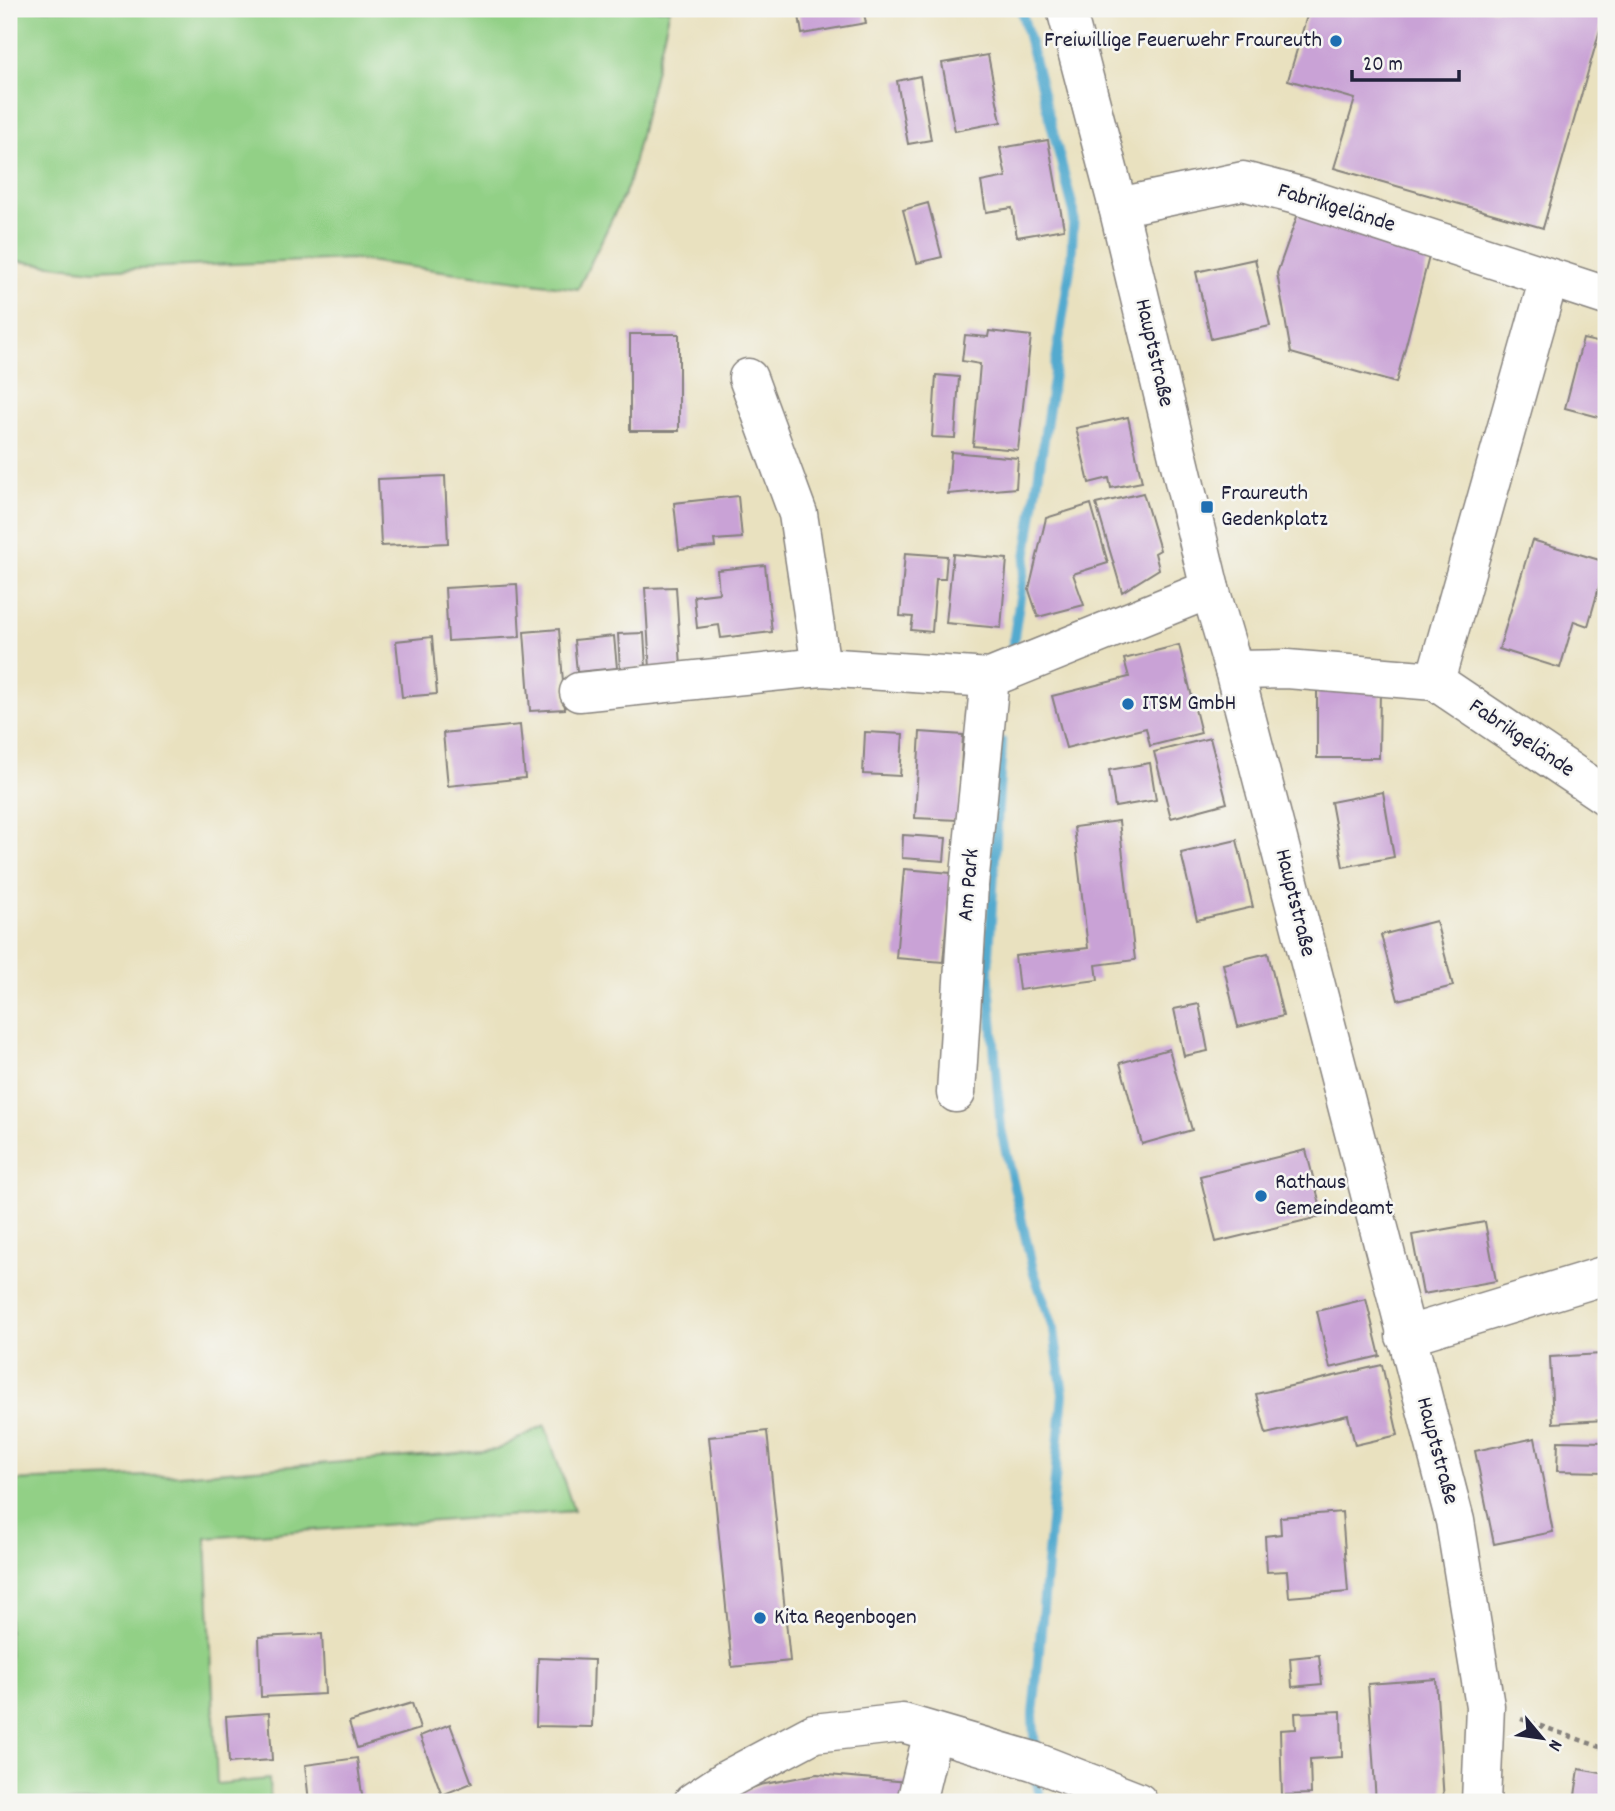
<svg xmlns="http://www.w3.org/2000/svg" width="1615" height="1811" viewBox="0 0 1615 1811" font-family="Dekko,sans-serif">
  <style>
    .green { fill: #92d086; stroke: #5a7960; stroke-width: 2 }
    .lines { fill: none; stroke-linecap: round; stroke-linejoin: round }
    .stream { stroke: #52aacf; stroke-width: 10 }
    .building { fill: #c9a2d6 }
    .minor-casing { stroke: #86827d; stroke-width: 41 }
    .major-casing { stroke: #86827d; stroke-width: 41 }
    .path { stroke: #86827d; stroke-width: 4.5; stroke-dasharray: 5 5; stroke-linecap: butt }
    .minor { stroke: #fff; stroke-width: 38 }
    .major { stroke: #fff; stroke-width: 38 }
    .poi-dot { fill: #1f6fb2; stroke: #f6f6f2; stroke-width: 2.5 }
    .labels { text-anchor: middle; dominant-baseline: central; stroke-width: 5; stroke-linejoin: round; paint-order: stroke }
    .poi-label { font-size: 23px; fill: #22223b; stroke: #f6f6f2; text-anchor: start }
    .street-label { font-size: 23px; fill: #22223b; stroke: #f6f6f2 }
  </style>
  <rect width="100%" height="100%" fill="#f6f6f2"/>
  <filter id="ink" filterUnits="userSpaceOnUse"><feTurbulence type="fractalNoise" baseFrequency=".0143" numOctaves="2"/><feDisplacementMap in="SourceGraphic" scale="14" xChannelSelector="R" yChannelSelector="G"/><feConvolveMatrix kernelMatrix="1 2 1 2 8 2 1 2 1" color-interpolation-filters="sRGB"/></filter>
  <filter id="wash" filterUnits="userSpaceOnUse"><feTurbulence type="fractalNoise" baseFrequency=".00686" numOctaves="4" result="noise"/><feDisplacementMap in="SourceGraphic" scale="28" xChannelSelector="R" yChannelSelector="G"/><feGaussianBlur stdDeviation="1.57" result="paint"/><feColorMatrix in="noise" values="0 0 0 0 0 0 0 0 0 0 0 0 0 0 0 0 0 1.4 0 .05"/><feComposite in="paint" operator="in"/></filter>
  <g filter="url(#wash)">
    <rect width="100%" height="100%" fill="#e9e1bf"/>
    <path class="green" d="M9 9H670L628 186 578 289 351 259 94 270 9 260Z
      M545 1425 574 1511 206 1538 217 1784 269 1779 270 1802H9V1481L178 1475 496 1450Z"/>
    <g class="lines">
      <path class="stream" d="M1010 663 1071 262 1074 212 1021 9
        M1002 742 988 970 1001 1129 1033 1270 1054 1330 1063 1394 1033 1715 1035 1755
        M1036 1771 1040 1802"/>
    </g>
    <g id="blocks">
      <path class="building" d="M798 9H863L866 23 802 34Z
        M1309 9 1339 12 1340 9H1606L1543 228 1334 168 1355 99 1288 80Z
        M988 55 1001 122 955 131 942 63Z
        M920 76 931 140 908 144 897 81Z
        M1048 140 1064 229 1017 237 1012 208 986 212 981 182 1006 177 1000 148Z
        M928 203 942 257 917 263 903 210Z
        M1299 211 1430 253 1396 383 1291 353 1277 273Z
        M1255 259 1270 326 1211 339 1196 272Z
        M989 331 1031 336 1018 450 973 446 980 364 962 361 965 335 988 337Z
        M630 334H679V431H630Z
        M1583 339 1606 344V419L1565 408Z
        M936 375 959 377 955 438 932 437Z
        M1128 417 1142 482 1111 488 1109 478 1089 483 1076 428Z
        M951 452 1018 458 1016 488 948 494Z
        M445 476 448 543 381 546 378 479Z
        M1143 493 1160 550 1155 553 1159 569 1122 592 1096 504Z
        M738 496 742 538 714 540 715 547 679 550 674 503Z
        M1091 504 1108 563 1073 574 1084 605 1038 617 1029 590 1046 518Z
        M1532 540 1606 562 1588 626 1574 621 1560 668 1499 649Z
        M905 553 947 556 945 579H936L932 632 911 630 913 617 900 616Z
        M953 554 1007 559 1001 628 946 623Z
        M765 565 772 632 721 638 719 625 697 628 694 596 719 593 717 570Z
        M517 584 520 637 448 641 445 588Z
        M676 587 681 667 650 669 645 588Z
        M559 629 565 709 530 711 524 632Z
        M644 633 646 667 620 669 618 634Z
        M614 636 617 668 577 672 574 640Z
        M432 637 437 694 402 697 396 641Z
        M1179 645 1201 733 1150 746 1146 728 1066 748 1052 696 1129 677 1124 659Z
        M1317 687H1380L1379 758H1317Z
        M520 725 525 778 448 786 443 733Z
        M865 732 903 734 900 776 863 774Z
        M920 732 963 735 958 820 915 818Z
        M1210 738 1227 803 1171 818 1154 752Z
        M1150 763 1156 800 1115 807 1109 770Z
        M1383 792 1394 857 1343 867 1331 802Z
        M1119 821 1135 960 1096 965 1098 980 1019 990 1015 956 1088 948 1074 827Z
        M903 835 946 838 944 861 902 858Z
        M1237 840 1253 907 1197 920 1181 853Z
        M904 869 951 873 943 962 896 958Z
        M1436 921 1453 986 1398 1000 1381 935Z
        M1268 953 1283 1016 1238 1027 1223 964Z
        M1199 1004 1208 1051 1184 1056 1174 1009Z
        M1169 1049 1192 1130 1142 1144 1120 1063Z
        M1306 1150 1323 1216 1216 1242 1200 1176Z
        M1485 1222 1496 1281 1423 1294 1412 1235Z
        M1366 1299 1380 1356 1330 1368 1317 1311Z
        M1602 1354 1605 1420 1553 1423 1550 1357Z
        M1382 1365 1398 1435 1355 1445 1348 1415 1266 1434 1256 1394Z
        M767 1431 790 1661 732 1667 709 1437Z
        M1535 1438 1553 1532 1494 1544 1475 1451Z
        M1558 1441 1606 1442V1472L1557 1471Z
        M1342 1512 1348 1592 1289 1597 1287 1571 1267 1572 1265 1536 1281 1534 1280 1517Z
        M322 1634 325 1694 261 1697 259 1637Z
        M1319 1655 1322 1684 1292 1687 1290 1658Z
        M538 1658 594 1660 592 1727 536 1726Z
        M1436 1679 1444 1802H1376L1368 1684Z
        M412 1703 420 1729 357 1748 349 1722Z
        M1341 1711 1342 1757 1310 1759 1311 1794 1282 1795 1280 1730 1296 1729 1295 1713Z
        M269 1713 272 1760 229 1763 226 1716Z
        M450 1724 472 1783 442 1795 420 1736Z
        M357 1758 363 1802H309L305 1765Z
        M1579 1769 1606 1774V1802H1574Z
        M817 1774 908 1782 907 1802H729L730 1796 760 1785Z"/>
    </g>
  </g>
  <g filter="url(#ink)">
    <use href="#blocks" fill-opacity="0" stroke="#86827d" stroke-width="2"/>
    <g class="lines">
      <g class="minor-casing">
        <path id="minor" d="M1118 207 1243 181 1300 196 1606 296
          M748 378 798 514 821 667
          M1234 670 1287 669 1435 681 1606 796
          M1435 681 1549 278
          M579 692 821 667 990 678 1210 589
          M956 1093 969 885 990 678
          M1405 1336 1606 1275
          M693 1802 726 1780 814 1733 903 1723 1033 1761 1138 1802
          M916 1802 933 1732"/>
      </g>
      <g class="major-casing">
        <path id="major" d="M1066 9 1118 207 1210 589 1234 670 1455 1521 1485 1706 1481 1802"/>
      </g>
      <path class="path" d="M1521 1719 1606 1749"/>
      <use href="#minor" class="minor"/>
      <use href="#major" class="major"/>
    </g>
  </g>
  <g class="poi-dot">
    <circle cx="1336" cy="41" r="7"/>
    <rect x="1200" y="500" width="14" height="14" rx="3.5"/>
    <circle cx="1128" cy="704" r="7"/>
    <circle cx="1261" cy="1196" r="7"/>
    <circle cx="760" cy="1618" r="7"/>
  </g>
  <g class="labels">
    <g class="poi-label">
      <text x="1322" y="41" text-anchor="end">Freiwillige Feuerwehr Fraureuth</text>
      <text x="1221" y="494">Fraureuth<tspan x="1221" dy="26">Gedenkplatz</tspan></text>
      <text x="1142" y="704">ITSM GmbH</text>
      <text x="1275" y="1183">Rathaus<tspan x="1275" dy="26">Gemeindeamt</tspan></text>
      <text x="774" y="1618">Kita Regenbogen</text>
    </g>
    <g class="street-label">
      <text transform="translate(1336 209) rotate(17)">Fabrikgelände</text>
      <text transform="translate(1153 353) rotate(77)">Hauptstraße</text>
      <text transform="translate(1521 739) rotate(34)">Fabrikgelände</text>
      <text transform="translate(970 885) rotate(-85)">Am Park</text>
      <text transform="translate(1294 903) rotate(76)">Hauptstraße</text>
      <text transform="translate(1436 1451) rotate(75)">Hauptstraße</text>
    </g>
  </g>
  <rect width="1615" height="1811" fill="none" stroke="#f6f6f2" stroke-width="35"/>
  <g transform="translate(1542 1738) rotate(119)" stroke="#f6f6f2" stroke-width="5" paint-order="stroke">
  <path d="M0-5L12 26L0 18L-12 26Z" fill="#22223b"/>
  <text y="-10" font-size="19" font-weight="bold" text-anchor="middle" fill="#22223b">N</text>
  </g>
  <path d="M1352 70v10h107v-10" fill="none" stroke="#22223b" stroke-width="3.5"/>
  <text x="1363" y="70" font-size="21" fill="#22223b" stroke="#f6f6f2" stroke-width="5" paint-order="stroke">20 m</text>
</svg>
